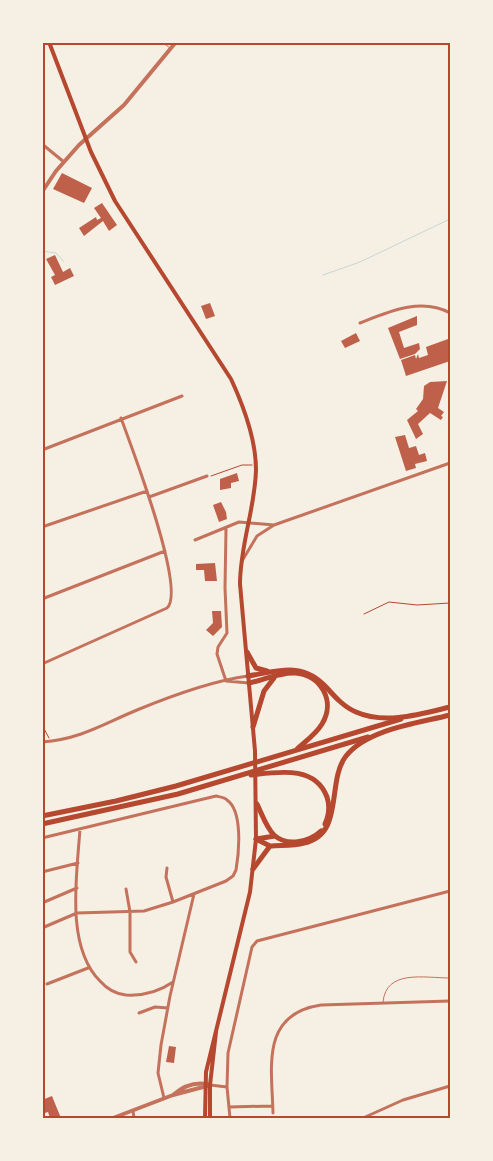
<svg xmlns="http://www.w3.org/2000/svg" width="493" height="1161" viewBox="0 0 493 1161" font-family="Cabin,sans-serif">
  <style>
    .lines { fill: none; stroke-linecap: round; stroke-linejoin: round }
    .stream { stroke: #c9d6d2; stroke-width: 1 }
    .building { fill: #bf614a }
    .path { stroke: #b5482f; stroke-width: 1 }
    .service { stroke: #c5725c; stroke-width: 1 }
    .minor { stroke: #c5725c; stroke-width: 3 }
    .tertiary { stroke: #c5725c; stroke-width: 4 }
    .secondary { stroke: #b5482f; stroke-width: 4 }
    .trunk { stroke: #b5482f; stroke-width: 5 }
    .motorway { stroke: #b5482f; stroke-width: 5 }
    .neatline { fill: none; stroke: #b5482f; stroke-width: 2 }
  </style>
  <rect width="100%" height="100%" fill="#f6efe4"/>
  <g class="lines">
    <path class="stream" d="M42 251 56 253 64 262
      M323 275 360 262 450 219"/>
  </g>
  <path class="building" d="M62 173 92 188 84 203 53 189Z
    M102 203 117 225 109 231 103 221 84 236 79 228 96 217 97 220 101 218 94 208Z
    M55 255 63 272 70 268 74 276 55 285 51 277 55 275 46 259Z
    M210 303 215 316 206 319 201 306Z
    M417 316V325L399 332 404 348 419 343 420 349 415 354 400 359 388 328Z
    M356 333 360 341 345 348 341 341Z
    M448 339 450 361 406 376 401 360 415 355 416 359 418 354 419 358 428 355 426 347Z
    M447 381 438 408 444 412 441 416 443 417 441 420 430 413 418 424 423 434 416 439 407 420 418 411 416 409 423 399 424 386 430 382Z
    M405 435 409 448 416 446 419 455 425 453 427 461 415 464 416 468 406 471 395 437Z
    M237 473 239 481 231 483V488L220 490V479Z
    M221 502 226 512 227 519 219 522 213 505Z
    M215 563 217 581H205L204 570H196V564Z
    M212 611H221L222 627 213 636 206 630 213 623Z
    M169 1046 176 1047 174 1063 166 1062Z
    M52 1096 56 1106 61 1118H50L48 1112 42 1114V1100Z"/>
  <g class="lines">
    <path class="path" d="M211 476 242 465H252
      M364 614 389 602 417 605 450 603
      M42 725 49 738"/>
    <path class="service" d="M162 42 170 48
      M383 1002C386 969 424 978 450 978"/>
    <path class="minor" d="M42 144 64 162
      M360 323C388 312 421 297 450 313
      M42 450 182 396
      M149 497 207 476
      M42 527 147 491
      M195 540 239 522 274 525
      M242 561 257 536 274 525 450 463
      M42 599 165 551
      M42 664 167 608C187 590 131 446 121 418
      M226 681 217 654 218 647 227 633 225 588 226 529
      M226 681 249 683
      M42 742C81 739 103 724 137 710 171 696 211 681 248 676
      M80 829C77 874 65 946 100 981 107 989 115 994 126 995 143 996 160 991 173 982
      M42 838 216 796C220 797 224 797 227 800 243 811 239 853 236 870L233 876 226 881 173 902 144 911 77 913 42 928
      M167 868 166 877 173 902
      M42 872 78 863
      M126 889 130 912V952L136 962
      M42 903 77 888
      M47 984 88 968
      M139 1013 155 1007 168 1008
      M210 1085 227 1087
      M164 1098 158 1073 161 1045 170 996 194 894
      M229 1107 272 1106
      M133 1111 134 1118
      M273 1113C272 1068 260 1014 321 1005L450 1001
      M230 1118 227 1087 228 1053 252 947 257 941 450 891
      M363 1118 403 1100 450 1086"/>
    <path class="tertiary" d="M42 192 56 171 79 145 124 105 176 42
      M173 1095C183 1086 195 1082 207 1084
      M113 1118 173 1095 207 1086"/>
    <path class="secondary" d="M49 42 91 152 115 201 231 379C244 407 256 439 256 470 255 509 240 545 240 584L255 751 256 839 250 892 206 1072 205 1118
      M210 1118V1085L216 1032"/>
    <path class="trunk" d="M249 683C264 680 280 672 295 673 321 675 336 701 322 724 316 734 306 741 297 749
      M253 727 264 691 274 678
      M251 775C278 772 315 765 327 797 330 806 329 815 325 824
      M257 804C262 814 266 827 274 835 287 847 309 842 321 831
      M42 816 116 801 176 786 401 719
      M42 824 178 794 368 737
      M256 839 275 836"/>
    <path class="motorway" d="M247 652 256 668 267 671
      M248 676C279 671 303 661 327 688 335 697 344 707 356 712 385 725 421 714 450 707
      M256 839 270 846
      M253 869 270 846C281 845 293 846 304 843 345 834 326 782 346 756 367 729 419 723 450 715"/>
  </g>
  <rect width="493" height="1161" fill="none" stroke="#f6efe4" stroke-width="88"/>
  <rect x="44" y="44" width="405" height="1073" class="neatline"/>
</svg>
